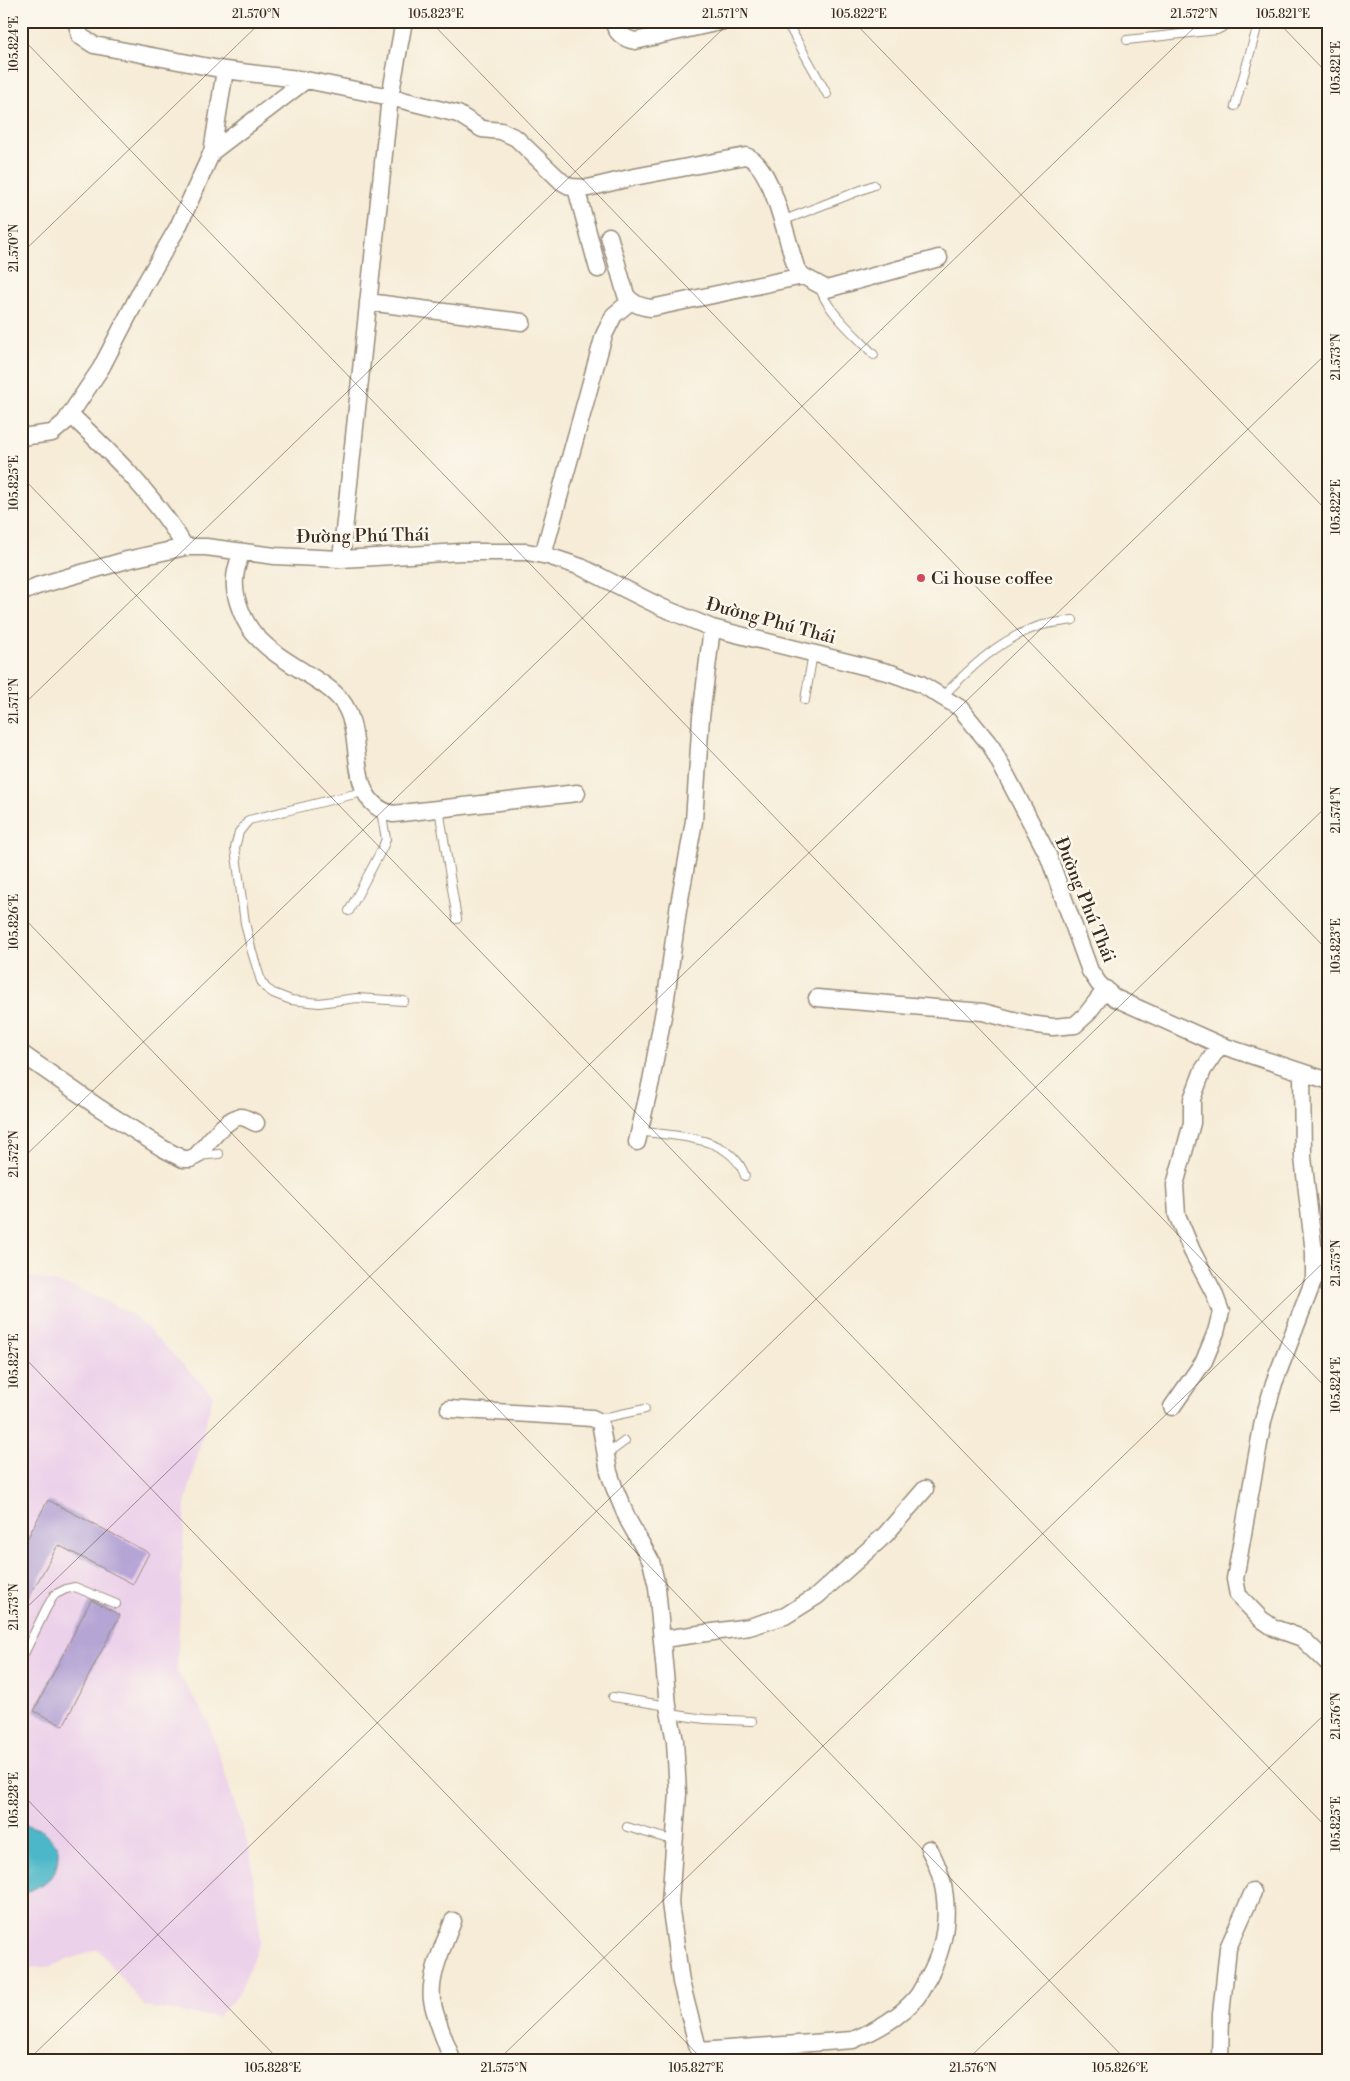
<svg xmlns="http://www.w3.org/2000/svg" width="1350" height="2081" viewBox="0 0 1350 2081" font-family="'Libre Bodoni',serif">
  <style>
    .built { fill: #ecd1ea }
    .water { fill: #4bb7c8; stroke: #437073 }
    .building { fill: #b5a5d5 }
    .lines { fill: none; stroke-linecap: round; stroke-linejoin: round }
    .service-casing { stroke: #988b7a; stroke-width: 10 }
    .minor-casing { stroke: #988b7a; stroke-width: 19 }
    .service { stroke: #fff; stroke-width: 8 }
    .minor { stroke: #fff; stroke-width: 16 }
    .ticks { fill: none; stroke: #3b2a1e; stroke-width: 1; stroke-opacity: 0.45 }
    .poi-dot { fill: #d1495b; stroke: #fbf7ec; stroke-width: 2 }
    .labels { text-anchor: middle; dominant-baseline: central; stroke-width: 5; stroke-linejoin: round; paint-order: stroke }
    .street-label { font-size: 18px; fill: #3b2a1e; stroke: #fbf7ec }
    .poi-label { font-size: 18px; fill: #3b2a1e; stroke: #fbf7ec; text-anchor: start }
    .neatline { fill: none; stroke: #3b2a1e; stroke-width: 2 }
    .ticks-label { font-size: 12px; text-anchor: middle; fill: #3b2a1e }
  </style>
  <rect width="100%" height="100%" fill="#fbf7ec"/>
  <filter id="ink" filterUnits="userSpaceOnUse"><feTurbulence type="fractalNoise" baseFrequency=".02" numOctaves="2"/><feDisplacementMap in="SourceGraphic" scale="10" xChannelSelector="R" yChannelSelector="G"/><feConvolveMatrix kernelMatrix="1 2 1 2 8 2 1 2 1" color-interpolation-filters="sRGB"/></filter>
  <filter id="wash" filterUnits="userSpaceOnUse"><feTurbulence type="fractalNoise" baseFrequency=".0096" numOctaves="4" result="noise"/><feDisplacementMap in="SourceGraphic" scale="20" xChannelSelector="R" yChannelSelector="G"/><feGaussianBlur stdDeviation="1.12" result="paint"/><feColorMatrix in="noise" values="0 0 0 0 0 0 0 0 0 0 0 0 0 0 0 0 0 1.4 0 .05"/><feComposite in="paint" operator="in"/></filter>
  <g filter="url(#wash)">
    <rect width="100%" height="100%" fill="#f6ecd7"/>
    <path class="built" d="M21 1274 80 1289 135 1316 213 1395 185 1505 177 1671 208 1721 250 1851 261 1941 239 1994 217 2017 145 2007 98 1949 48 1967 21 1968Z"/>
    <path class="water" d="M21 1823 42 1830 58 1846C59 1878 50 1880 24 1894L21 1892Z"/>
    <g id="blocks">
      <path class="building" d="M48 1500 149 1553 133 1584 58 1545 21 1612V1550Z
        M91 1600 120 1615 63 1726 34 1711Z"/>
    </g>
  </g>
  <g filter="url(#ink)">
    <use href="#blocks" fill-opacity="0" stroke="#988b7a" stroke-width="1"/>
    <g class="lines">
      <g class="service-casing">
        <path id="service" d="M786 21 827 94
          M1127 40 1217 30 1234 21
          M1327 96 1329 88
          M1235 106 1259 21
          M782 221 874 185
          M820 287C825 310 858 337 874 355
          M943 696C970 668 1000 639 1039 626 1049 623 1062 622 1073 620
          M805 700 813 653
          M363 792 249 820 239 832 235 848 245 923 252 952 261 981 266 988 273 993 291 1000 319 1003 357 998 404 1001
          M439 809 457 919
          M349 911 383 847 386 839 381 811
          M639 1131C675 1137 731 1134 745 1176
          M198 1156 219 1154
          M598 1419 645 1409
          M606 1455 625 1441
          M21 1660 46 1609 54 1595 66 1589 75 1587 116 1604
          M613 1697 668 1706
          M670 1714 705 1719 752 1721
          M627 1827 675 1841"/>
      </g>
      <g class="minor-casing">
        <path id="minor" d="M76 21 80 36 94 45 225 70
          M613 21C616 33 624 39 635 41L724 21
          M212 152 306 80
          M576 188 598 269
          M609 236 626 295C632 304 641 307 651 308L803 276
          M368 302 522 322
          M71 415C114 456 155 496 185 547
          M21 437 52 433 65 422 101 368 142 289 178 227 212 152 225 70 306 80 390 97 458 114 482 129 501 131 516 138 562 182 571 187 588 188 634 177 746 156C773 164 787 244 797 270L803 276 827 289 939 258
          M241 553C239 561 235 570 235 579 233 597 245 626 258 638 271 652 288 662 304 672 317 680 331 688 341 700 368 733 342 802 393 814L577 793
          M543 555 604 335 614 315 631 301
          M341 559 390 97 404 21
          M21 593 37 586 127 560 185 547H206L275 556 341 559 461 552H527L548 556 581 567 661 607 712 628 891 673 921 684 960 708 991 746 1048 855 1090 971 1099 984 1115 998 1220 1045 1329 1081
          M817 998 983 1012 1029 1024 1053 1027 1075 1025 1086 1015 1106 989
          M21 1053 98 1107 162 1148 183 1159H190L196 1156C205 1147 227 1116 241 1117 245 1117 251 1121 256 1123
          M1302 1072 1303 1157 1314 1253V1279L1274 1383 1263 1421 1235 1579 1238 1595 1261 1619 1274 1628 1302 1638 1329 1664
          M637 1142 651 1081 665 1005 678 910 694 821 701 717 712 628
          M1172 1407 1204 1361 1216 1332 1221 1312 1214 1293 1192 1251 1177 1215 1175 1185 1192 1123V1099L1203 1070 1220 1045
          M449 1409 592 1418 600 1422 609 1472 614 1487 628 1520 651 1561 657 1587 668 1706 675 1741 678 1793 670 1903 681 1982 701 2060
          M663 1639 749 1627 785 1616 817 1596 885 1535 925 1489
          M699 2051 853 2040C876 2030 899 2018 916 1998 921 1992 924 1984 928 1978 951 1937 952 1890 929 1849
          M452 2060C446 2042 435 2018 432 2000 429 1974 444 1945 453 1921
          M1220 2060 1221 2014 1228 1948 1253 1892"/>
      </g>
      <use href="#service" class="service"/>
      <use href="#minor" class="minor"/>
    </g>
  </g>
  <path class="ticks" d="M430 21 1329 952M853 21 1329 513M1277 21 1329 75M21 37 1329 1391M21 254 262 21M21 476 1329 1830M21 707 731 21M21 915 1126 2060M21 1160 1201 21M21 1354 703 2060M21 1613 1329 351M21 1793 279 2060M28 2060 1329 804M498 2060 1329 1257M967 2060 1329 1710"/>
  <circle class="poi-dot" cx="921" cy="578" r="5"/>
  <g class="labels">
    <g class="street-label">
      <text transform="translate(363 536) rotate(-1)">Đường Phú Thái</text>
      <text transform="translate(771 621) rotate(15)">Đường Phú Thái</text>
      <text transform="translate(1085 900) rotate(68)">Đường Phú Thái</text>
    </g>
    <g class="poi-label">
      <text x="931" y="578">Ci house coffee</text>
    </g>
  </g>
  <rect width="1350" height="2081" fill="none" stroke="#fbf7ec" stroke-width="55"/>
  <rect x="28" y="28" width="1294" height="2026" class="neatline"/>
  <g class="ticks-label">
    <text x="256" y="18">21.570°N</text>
    <text x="436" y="18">105.823°E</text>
    <text x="725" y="18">21.571°N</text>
    <text x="859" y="18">105.822°E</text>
    <text x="1194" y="18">21.572°N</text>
    <text x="1283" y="18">105.821°E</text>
    <text transform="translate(14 44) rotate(-90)" y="4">105.824°E</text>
    <text transform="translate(1336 68) rotate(-90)" y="4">105.821°E</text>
    <text transform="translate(14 248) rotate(-90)" y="4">21.570°N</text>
    <text transform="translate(1336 357) rotate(-90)" y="4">21.573°N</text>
    <text transform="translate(14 483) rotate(-90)" y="4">105.825°E</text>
    <text transform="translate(1336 507) rotate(-90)" y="4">105.822°E</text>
    <text transform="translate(14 701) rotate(-90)" y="4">21.571°N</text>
    <text transform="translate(1336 810) rotate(-90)" y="4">21.574°N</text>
    <text transform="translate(14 922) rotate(-90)" y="4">105.826°E</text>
    <text transform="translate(1336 946) rotate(-90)" y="4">105.823°E</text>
    <text transform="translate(14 1154) rotate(-90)" y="4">21.572°N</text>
    <text transform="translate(1336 1263) rotate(-90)" y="4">21.575°N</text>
    <text transform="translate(14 1361) rotate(-90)" y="4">105.827°E</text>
    <text transform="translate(1336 1385) rotate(-90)" y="4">105.824°E</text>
    <text transform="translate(14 1607) rotate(-90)" y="4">21.573°N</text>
    <text transform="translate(1336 1716) rotate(-90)" y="4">21.576°N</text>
    <text transform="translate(14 1800) rotate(-90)" y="4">105.828°E</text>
    <text transform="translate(1336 1824) rotate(-90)" y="4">105.825°E</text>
    <text x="273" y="2072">105.828°E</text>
    <text x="504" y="2072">21.575°N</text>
    <text x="696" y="2072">105.827°E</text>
    <text x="973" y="2072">21.576°N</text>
    <text x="1120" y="2072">105.826°E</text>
  </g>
</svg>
